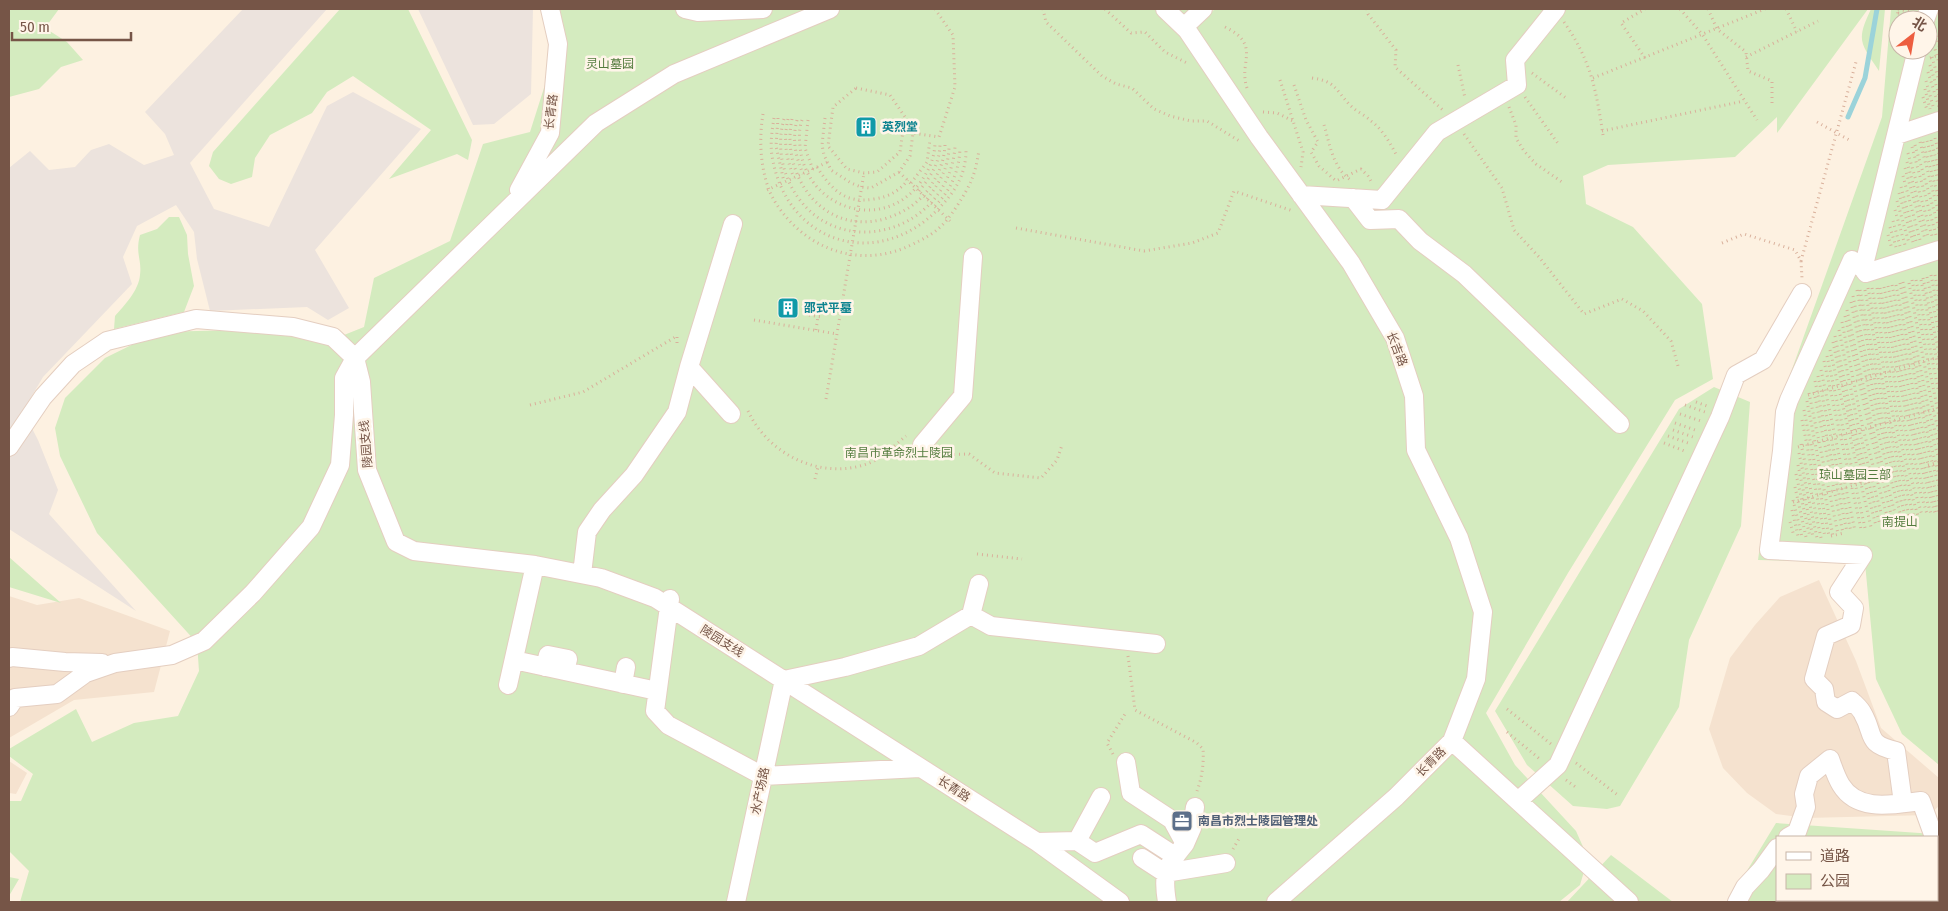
<svg xmlns="http://www.w3.org/2000/svg" width="1948" height="911" viewBox="0 0 1948 911" font-family="'Fira Sans Condensed','Noto Sans SC',sans-serif">
  <style>
    .residential { fill: #f5e2cf }
    .industrial { fill: #ece3dd }
    .green { fill: #d4ebbf; fill-rule: evenodd }
    .lines { fill: none; stroke-linecap: round; stroke-linejoin: round }
    .stream { stroke: #9bd3da; stroke-width: 5 }
    .minor-casing { stroke: #e4cec0; stroke-width: 20 }
    .path { stroke: #d9b09b; stroke-width: 3; stroke-dasharray: 1 4; stroke-linecap: butt }
    .minor { stroke: #fff; stroke-width: 18 }
    .labels { text-anchor: middle; dominant-baseline: central; stroke-width: 5; stroke-linejoin: round; paint-order: stroke }
    .park-label { font-size: 12px; fill: #547c3e; stroke: #fff5e9 }
    .street-label { font-size: 12px; fill: #765547; stroke: #fff5e9 }
    .culture-label { font-size: 12px; font-weight: bold; fill: #0d838f; stroke: #fff5e9; text-anchor: start }
    .service-label { font-size: 12px; font-weight: bold; fill: #4e5e75; stroke: #fff5e9; text-anchor: start }
  </style>
  <rect width="100%" height="100%" fill="#fdf1e1"/>
  <path class="residential" d="M1819 580 1856 661 1881 728 1939 778V806L1929 815 1806 818 1776 814 1747 793 1723 768 1709 729 1730 658 1755 625 1780 597Z
    M9 596 37 605 79 598 170 631 154 692 74 700 9 738Z
    M9 761 27 773 16 794 9 793Z"/>
  <path class="industrial" d="M243 9H327L190 163 214 209 269 227 327 106 353 92 421 129 315 250 349 308 328 320 307 307 210 311 197 259 194 232 176 205 137 226 123 257 132 284 43 377 23 411 38 440 58 490 49 514 136 611 9 529V168L30 151 49 170 75 167 91 150 109 144 144 165 174 155 165 134 145 112Z
    M418 9H533L531 94 494 124 473 125Z"/>
  <path class="green" d="M12 9H59L45 28 67 42 83 60 61 67 39 89 9 97V11Z
    M340 9H408L472 140 468 160 457 154 389 179 431 130 353 76 327 92 312 113 270 135 255 158 252 177 231 184 219 179 209 166 213 152Z
    M548 9H1213L1206 15 1207 16 1215 9H1868L1777 133V117L1735 157 1608 165 1583 176 1586 204 1633 227 1702 304 1713 379 1675 400 1568 573 1486 713 1515 765 1576 831 1588 858 1580 885 1559 902H20L29 871 9 851V801H21L33 774 9 756V749L76 709 92 742 134 723 178 716 199 671 197 643 97 533 60 456 55 428 65 398 105 358 158 332 281 329 339 337 364 327 374 278 450 241 483 144 530 132 557 47Z
    M1871 9H1885L1879 71C1860 42 1856 41 1871 9Z
    M1891 9H1939V765L1902 734 1876 679 1865 563 1758 560 1780 403 1882 117ZM1898 20H1928V50H1898Z
    M169 217H179L187 235 188 254 194 286 184 312 114 329 115 316C124 306 139 290 140 275 142 259 135 254 140 235L157 229Z
    M1714 387 1750 402 1741 526 1689 640 1679 707 1620 806 1607 809 1573 806 1527 765 1495 711 1679 409Z
    M9 557 61 603 9 587Z
    M1776 823 1934 834 1939 829V902H1728ZM1777 837H1937V900H1777Z
    M1611 855 1673 902H1567Z
    M9 877 19 879 9 896Z"/>
  <g class="lines">
    <path class="stream" d="M1848 117 1865 78 1877 9"/>
    <g class="minor-casing">
      <path id="minor" d="M685 9 698 12 763 9
        M1165 9 1187 30 1259 137 1351 263 1395 338 1414 396 1416 450 1459 538 1483 612 1476 679 1452 741 1396 797 1276 902
        M1925 20 1929 9
        M1184 27 1203 9
        M1917 50 1863 269 1866 273 1939 250
        M1897 135 1939 121
        M519 190 550 133 558 44 550 9
        M1301 195 1382 200 1437 132 1517 85 1515 60 1556 9
        M1353 198 1370 220 1399 219 1420 241 1464 274 1620 424
        M1863 269 1852 260 1789 400 1785 412 1782 451 1769 550 1863 555 1839 592 1854 608 1851 625 1826 636 1814 679 1824 689 1826 702 1837 709 1852 701C1856 705 1861 709 1863 714 1875 735 1865 744 1896 751L1903 803
        M731 414 689 367 733 224
        M922 445 963 396 973 257
        M9 447 43 397 73 364 107 341 196 319 293 327 333 337 355 358 361 382 367 470 396 542 414 551 535 565 601 578 655 598 1037 842 1120 902
        M582 574 587 532 602 510 634 475 677 412 689 367
        M670 599 655 711 668 725 763 776 920 768
        M971 615 991 626 1156 644
        M9 658 12 657 65 662 102 663
        M514 660 657 691
        M545 667 548 655 568 659 565 671
        M784 680 845 667 919 646 971 615 979 584
        M623 684 626 667
        M508 685 535 565
        M9 707 15 698 57 694 86 673 115 663 172 655 204 641 253 593 311 527 340 465 344 415V378L355 358 596 123 674 74 830 9
        M1452 741 1629 902
        M1126 762 1131 793 1172 820 1185 844C1166 867 1162 872 1167 902
        M1518 801 1558 765 1720 417 1736 375 1763 360 1802 293
        M1788 837 1797 832 1806 807 1804 794 1809 776 1830 759C1833 767 1836 777 1841 785 1858 813 1895 804 1921 801L1934 837
        M1077 841 1101 797
        M1037 842 1077 841 1095 853 1141 834 1175 856
        M1185 844 1192 828 1195 807
        M1142 858 1165 873 1226 863
        M1937 877 1939 879
        M736 902 784 680
        M1737 902 1745 887 1761 870 1777 848"/>
    </g>
    <path class="path" d="M1043 9 1046 22 1102 76 1116 84 1132 88 1154 109 1170 116 1191 121H1207L1241 142
      M1105 9 1131 33 1145 32 1165 52 1189 64
      M1367 9 1368 14 1396 50 1395 67 1444 111
      M1680 9 1702 34 1757 120
      M1708 9 1717 29 1746 52 1748 71 1772 81V103
      M1786 9 1797 32
      M1898 9 1912 12
      M1898 13 1911 15
      M1564 22C1591 61 1596 89 1603 135
      M1225 27C1262 45 1238 62 1247 88
      M1935 31 1939 46
      M1931 35 1939 63
      M1898 48 1896 42 1898 9
      M1746 57 1818 21
      M1932 57 1939 81
      M1645 58 1621 23 1645 9
      M1930 58 1939 55
      M1458 65 1465 98
      M1930 65 1939 95
      M1928 72 1939 107
      M1532 73 1566 98
      M1312 78C1335 81 1335 89 1349 104 1355 111 1365 115 1371 121 1383 130 1390 143 1397 156
      M1593 78 1765 9
      M1280 80 1303 152 1301 167
      M1926 81 1933 106
      M1294 85 1306 120 1318 142 1311 152 1319 166 1335 180
      M856 88 890 95 905 117 900 152 877 172 864 173 847 169 828 146 833 107Z
      M1925 89 1930 109
      M1525 97 1559 145
      M1923 97 1927 110
      M1509 107 1516 125V138L1524 151 1536 164 1562 182
      M1263 112 1277 113 1293 121
      M763 114C759 139 760 165 769 190 773 200 780 210 787 218 819 255 868 266 911 245 936 233 942 228 957 206 971 184 975 176 979 150
      M774 118C772 131 770 143 772 156 787 247 882 272 942 205 957 189 966 172 966 150
      M778 118 776 146 784 182
      M825 118 822 145 824 155 831 170 851 183 861 187 871 188 899 172 910 156 913 133 939 137 955 87 953 35 935 9
      M784 119C778 140 780 162 789 182 829 267 948 236 955 147
      M788 119C783 140 786 158 794 178
      M792 119C780 175 823 236 884 219 903 213 916 205 928 190 938 175 944 163 945 145
      M797 120C792 139 795 155 803 174
      M802 120C799 128 799 137 800 146 805 208 882 234 920 183 929 170 935 158 935 141
      M808 120 805 148 813 170
      M1817 122 1851 141
      M1324 125C1330 145 1333 169 1352 181
      M1602 131 1744 101
      M1464 134 1502 188 1514 230 1539 257 1584 314 1622 299 1643 311 1671 341 1678 366
      M1935 138 1939 154
      M1931 140 1939 171
      M1927 141 1939 184
      M1920 142 1939 214
      M1923 142 1939 199
      M1915 145 1939 228
      M1912 147 1936 235
      M1908 153 1932 236
      M1907 162 1928 237
      M817 167C832 190 845 204 874 199 889 197 899 191 908 180
      M1905 168 1925 239
      M899 172 950 221
      M1903 176 1920 240
      M1338 180 1361 169 1368 176 1372 183
      M911 183 927 162 930 140
      M1901 187 1916 241
      M767 190 828 162
      M919 191C931 176 940 163 940 143
      M1899 193 1913 242
      M927 199C940 182 949 167 949 146
      M1897 201 1909 243
      M935 206C951 190 959 171 960 149
      M1895 210 1905 245
      M1893 221 1900 246
      M1890 227 1896 247
      M1016 228 1144 251 1192 243 1218 233 1234 191 1293 211
      M1888 235 1892 249
      M1722 243 1744 234 1795 250 1801 261 1802 278
      M1801 261 1856 62
      M1931 275 1939 315
      M1935 275 1939 296
      M1927 277 1939 332
      M1923 278 1939 353
      M1912 280 1939 417
      M1916 280 1939 393
      M1921 280 1939 372
      M1903 282 1929 411 1939 445
      M1900 283 1925 412 1939 459
      M1909 283 1933 410 1939 431
      M1892 285 1918 414 1939 486
      M1896 285 1922 413 1939 475
      M1888 286 1914 415 1939 502
      M1884 287 1910 416 1938 512
      M1868 288 1894 420 1922 515
      M1872 288 1898 419 1927 514
      M1877 288 1902 418 1931 514
      M1880 288 1907 417 1935 513
      M1857 290 1883 423 1910 518
      M1860 290 1887 422 1914 517
      M1865 290 1890 421 1918 516
      M1853 296 1880 424 1906 519
      M1851 302 1876 425 1902 520
      M1847 310 1872 426 1897 521
      M809 315 822 317
      M1845 316 1869 427 1893 522
      M754 320 837 334
      M1842 322 1863 429 1889 523
      M816 330 818 316
      M1839 330 1859 430 1884 524
      M1835 336 1855 431 1880 525
      M1833 342 1852 432 1876 526
      M1830 350 1871 527
      M1827 356 1865 528
      M1824 361 1861 529
      M1821 370 1855 531
      M1818 376 1851 532
      M1815 381 1847 532
      M1814 392 1843 533
      M1809 393 1838 534
      M1808 395 1939 357
      M826 399 864 173
      M1807 401 1833 536
      M1696 402 1707 406
      M530 405 583 392 677 336V346
      M1685 405 1705 412
      M1804 410 1829 536
      M748 411C769 456 824 482 872 462 884 456 896 444 906 436
      M1680 414 1701 421
      M1802 420 1825 537
      M1675 423 1698 431
      M1673 430 1693 437
      M1668 436 1691 444
      M1664 443 1687 452
      M1801 444 1821 538
      M1798 447 1939 408
      M1799 453 1817 538
      M934 455 969 454 995 473 1041 478 1057 460 1062 445
      M1798 465 1813 537
      M1928 465 1939 462
      M1796 474 1810 537
      M815 479 818 467
      M1795 487 1806 537
      M1793 500 1802 537
      M1793 502 1866 482
      M1792 510 1798 536
      M1790 522 1794 536
      M1831 536 1844 533
      M977 554 1022 559
      M1128 656 1135 710 1197 743 1203 749C1204 763 1202 778 1197 791
      M1507 709 1551 744
      M1507 732 1541 760
      M1113 754 1107 743 1125 714
      M1576 763 1619 796
      M1566 780 1577 788
      M1233 849 1240 837"/>
    <use href="#minor" class="minor"/>
  </g>
  <defs>
    <g id="building-square" transform="scale(1.125)"><rect x="-9" y="-9" width="18" height="18" rx="4" fill="#0f9aa8" stroke="#fff5e9"/><path d="M-4-6H4V6H1V3H-1V6H-4ZM-2.5-4.3h1.7v1.8h-1.7ZM.8-4.3h1.7v1.8H.8ZM-2.5-1h1.7V.8h-1.7ZM.8-1h1.7V.8H.8Z" fill="#fff"/></g>
    <g id="office-square" transform="scale(1.125)"><rect x="-9" y="-9" width="18" height="18" rx="4" fill="#5c6f8a" stroke="#fff5e9"/><path d="M-6-3h4V-5.5h4V-3h4V5H-6ZM-1-4.5V-3h2v-1.5ZM-6 0V1H6V0Z" fill="#fff"/></g>
  </defs>
  <g fill-rule="evenodd">
    <use href="#building-square" x="866" y="127"/>
    <use href="#building-square" x="788" y="308"/>
    <use href="#office-square" x="1182" y="821"/>
  </g>
  <g class="labels">
    <g class="park-label">
      <text x="610" y="64">灵山墓园</text>
      <text x="899" y="453">南昌市革命烈士陵园</text>
      <text x="1855" y="475">琼山墓园三部</text>
      <text x="1900" y="522">南提山</text>
    </g>
    <g class="street-label">
      <text transform="translate(551 112) rotate(-83)">长青路</text>
      <text transform="translate(1397 349) rotate(69)">长吉路</text>
      <text transform="translate(366 444) rotate(-95)">陵园支线</text>
      <text transform="translate(722 641) rotate(32)">陵园支线</text>
      <text transform="translate(1431 762) rotate(-45)">长青路</text>
      <text transform="translate(954 789) rotate(33)">长青路</text>
      <text transform="translate(760 791) rotate(-78)">水产场路</text>
    </g>
    <g class="culture-label">
      <text x="882" y="127">英烈堂</text>
      <text x="804" y="308">邵式平墓</text>
    </g>
    <g class="service-label">
      <text x="1198" y="821">南昌市烈士陵园管理处</text>
    </g>
  </g>
  <rect width="1948" height="911" fill="none" stroke="#765547" stroke-width="20"/>
  <rect x="1776" y="836" width="162" height="65" fill="#fff5e9" stroke="#c8b5a8"/>
  <rect x="1786" y="852" width="25" height="8" fill="#ffffff" stroke="#c8b5a8"/>
  <text x="1820" y="861" font-size="15" fill="#765547">道路</text>
  <rect x="1786" y="874" width="25" height="15" fill="#d4ebbf" stroke="#c8b5a8"/>
  <text x="1820" y="886" font-size="15" fill="#765547">公园</text>
  <g transform="translate(1913 35) rotate(31)"><circle r="24" fill="#fff5e9" stroke="#c8b5a8"/>
  <path d="M0-4L9 19L0 12L-9 19Z" fill="#ed5e40"/>
  <text y="-8" font-size="14" font-weight="bold" text-anchor="middle" fill="#765547">北</text>
  </g>
  <path d="M12 32v8h119v-8" fill="none" stroke="#765547" stroke-width="2.5"/>
  <text x="20" y="32" font-size="15" fill="#765547" stroke="#fff5e9" stroke-width="4" paint-order="stroke">50 m</text>
</svg>
